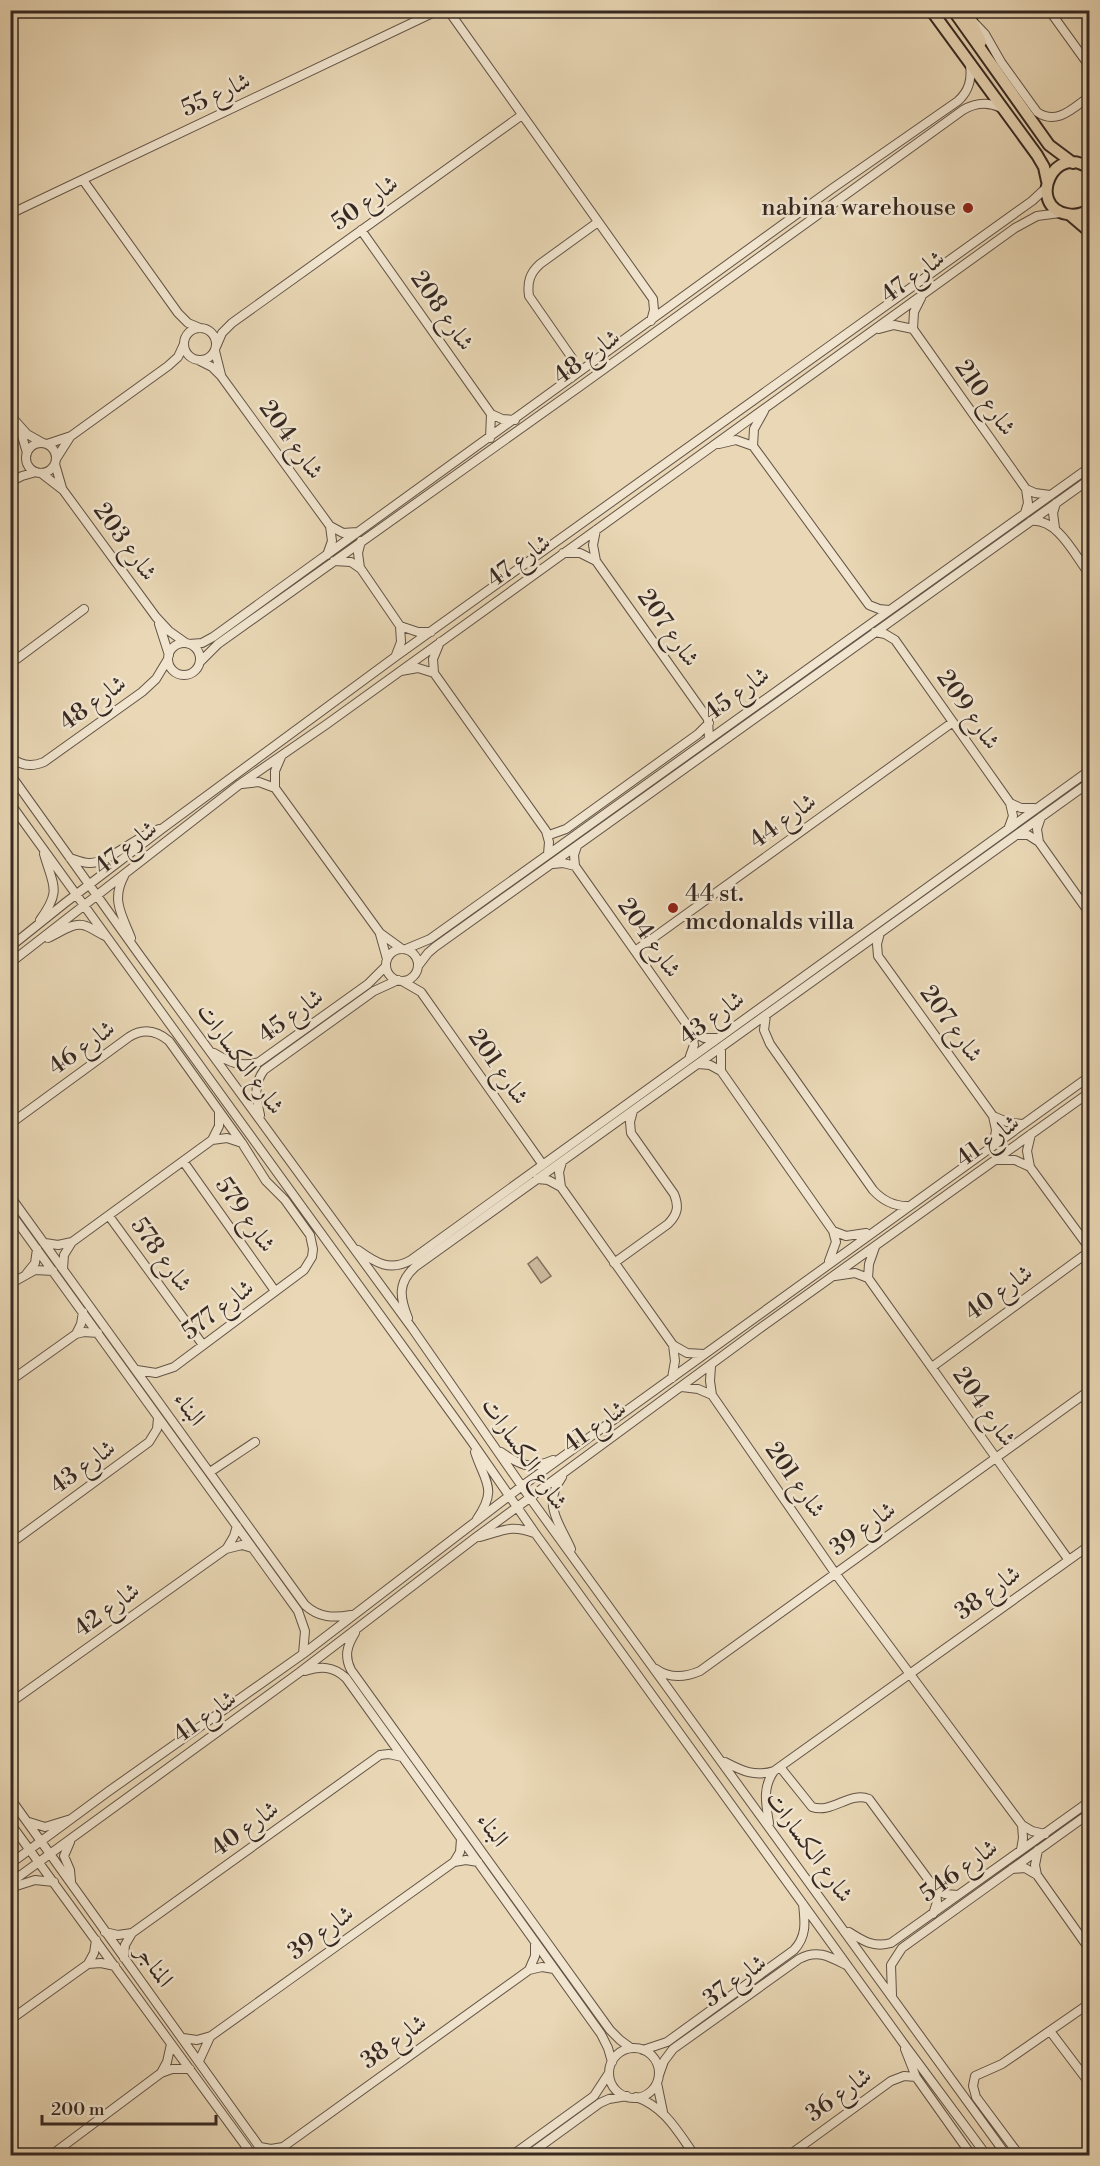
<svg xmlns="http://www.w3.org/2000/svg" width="1100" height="2166" viewBox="0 0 1100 2166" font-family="'Libre Bodoni',Amiri,serif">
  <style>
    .green { fill: #cbb99c; stroke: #80705f; stroke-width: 1.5 }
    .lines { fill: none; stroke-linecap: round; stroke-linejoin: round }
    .minor-casing { stroke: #635447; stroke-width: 10 }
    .major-casing { stroke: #362822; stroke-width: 14 }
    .minor { stroke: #f1e5cf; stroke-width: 8 }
    .major { stroke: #e9d7b5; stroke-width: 10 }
    .poi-dot { fill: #8f2418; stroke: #f1e5cf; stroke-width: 2 }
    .labels { text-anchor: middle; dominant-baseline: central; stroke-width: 5; stroke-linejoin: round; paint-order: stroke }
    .street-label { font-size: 24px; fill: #362822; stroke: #f1e5cf }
    .poi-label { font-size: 24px; fill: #362822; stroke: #f1e5cf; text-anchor: end }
  </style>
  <rect width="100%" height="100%" fill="#e9d7b5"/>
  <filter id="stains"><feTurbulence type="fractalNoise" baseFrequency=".00333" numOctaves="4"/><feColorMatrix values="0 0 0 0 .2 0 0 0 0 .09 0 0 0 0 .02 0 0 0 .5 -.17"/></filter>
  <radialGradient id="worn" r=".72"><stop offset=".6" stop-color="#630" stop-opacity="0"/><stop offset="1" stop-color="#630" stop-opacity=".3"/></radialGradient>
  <path class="green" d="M537 1257 551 1276 541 1283 528 1264Z"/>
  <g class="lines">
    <g class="minor-casing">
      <path id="minor" d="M448 10 653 299 654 310 651 321
        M962 10 985 34 1001 62 1037 112C1057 126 1073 108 1090 96
        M1049 10 1090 67
        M83 180 178 313 188 323 200 328
        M10 214 439 10
        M361 230 491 414 490 438
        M921 298 914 312 913 329 1026 489 1028 503 1025 513
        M184 344a16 16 0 1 1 32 0a16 16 0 1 1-32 0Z
        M879 329 894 325 913 329
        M216 347 222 333 232 323 522 115
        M215 351 221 375
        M200 361 212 367 221 376 330 526 332 541 327 555
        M571 378 572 358 529 296C527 282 530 273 540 264L598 222
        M491 414 502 419 515 420
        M10 415 27 434 43 443
        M20 429 27 453
        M26 458a15 15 0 1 1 30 0a15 15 0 1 1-30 0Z
        M47 444 71 436 168 366 178 357 184 344
        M719 444 736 440 753 446 869 605 879 609 889 610
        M753 446 754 429 764 411
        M56 459 70 437
        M55 464 62 488
        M41 473 63 490 156 617 169 631 186 643
        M10 482 22 476 36 472
        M1026 489 1035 493 1050 495
        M1031 521C1058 518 1075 556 1090 575
        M330 526 343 533 357 532
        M1055 528 1053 513 1056 503
        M596 530 593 545 596 561 708 719 709 739
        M563 553H580L596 561
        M334 561 351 562 361 569 400 626 401 642 396 655
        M360 568 358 553 361 541
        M159 624 169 655
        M400 626 418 632H431
        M875 632 885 634 895 640 1010 803 1013 816 1009 827
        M440 642 433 659 434 673 546 831 549 842 548 854
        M168 659a16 16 0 1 1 32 0a16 16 0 1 1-32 0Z
        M189 644 202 643 213 637 833 188 958 101C969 91 972 80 970 65
        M200 662 218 644 582 385 963 110C975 103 987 101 1001 108
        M10 664 84 609
        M401 671 418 668 434 673
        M10 756C20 766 32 767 44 762L142 692 156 679 168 659
        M281 757 275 771V788L380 933 402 949
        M10 774 138 953 412 1328 530 1498 1007 2156
        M242 784 259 782 275 788
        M10 803 472 1442 535 1533 904 2044 987 2156
        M1010 803 1021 808H1034
        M552 834 566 829 698 734 709 723
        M1017 835H1028L1039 842 1090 914
        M1039 842 1037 829 1041 817
        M577 846 574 855 575 866 692 1032 704 1038H716
        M70 858C76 860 83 863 89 863 108 864 137 835 159 829
        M553 864 563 863 575 866
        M124 876C111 900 122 915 131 938
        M40 920C62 890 53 886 44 854
        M880 933 877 944 878 956 993 1116 996 1130 994 1144
        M380 934 387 959
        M48 938C60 933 73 921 86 926 93 929 99 933 105 936
        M10 947 65 903 163 828 395 657 1032 201 1046 188
        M386 965a16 16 0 1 1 32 0a16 16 0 1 1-32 0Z
        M406 949 430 939 1090 467
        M635 951 953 722
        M10 963 240 784 327 724 1015 228 1037 216 1060 213
        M418 966 428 953 435 947 1090 479
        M402 981 421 992 543 1165
        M766 1015 764 1030 770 1044 873 1190C883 1201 893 1206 907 1206
        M721 1048V1071
        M214 1053C229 1062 241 1068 259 1062L368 984 386 966
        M690 1056 694 1045 692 1032
        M698 1064 710 1065 721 1071 833 1231 836 1242 829 1261
        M260 1115C256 1098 253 1085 264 1070L374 991 398 980
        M993 1116 1007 1122 1022 1124
        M10 1124 129 1037C143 1028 156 1030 169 1041L242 1143 266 1181 285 1200 310 1235 313 1249 312 1257 304 1270 174 1367 156 1373 137 1370
        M1031 1134 1027 1151 1030 1167 1090 1249
        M212 1140 227 1138 242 1143
        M998 1160H1015L1030 1167
        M183 1161 275 1291
        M537 1179 548 1180 561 1187 673 1345 687 1353 704 1354
        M561 1187 559 1172 562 1162
        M10 1196 305 1605C319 1618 334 1618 351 1615
        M10 1212 298 1611 305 1631 303 1654
        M109 1216 203 1345
        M833 1231 846 1236 866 1233
        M45 1243 58 1245 72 1242 212 1140 219 1126V1112
        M358 1250C376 1263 390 1272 411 1260L1090 770
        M614 1263 668 1224C678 1214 679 1206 674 1194L631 1133 630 1122 633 1111
        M63 1269 64 1255 72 1242
        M27 1273 35 1263 37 1249
        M835 1276 855 1273 868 1278 1068 1559
        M868 1278 869 1264 875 1247
        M10 1284 35 1270 53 1271
        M408 1318C400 1298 397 1283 415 1267L1090 782
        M76 1334 81 1324 83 1312
        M711 1366 710 1381 712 1395 835 1573 1022 1825 1032 1831 1045 1834
        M932 1367 1090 1251
        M672 1378 675 1361 673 1345
        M10 1381 76 1334 84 1332 98 1333
        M682 1387 698 1389 712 1395
        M475 1452C485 1483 498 1488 477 1519
        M501 1452C521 1466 530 1470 553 1460
        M210 1472 255 1442
        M562 1477C542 1505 559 1522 571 1549
        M480 1537C503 1531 510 1524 534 1533
        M10 1544 149 1442 157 1429 158 1418
        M227 1548 234 1536 237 1526
        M355 1633C347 1646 344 1656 351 1670L610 2030 620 2040 631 2048
        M656 1669C670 1679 686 1677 700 1671L1090 1390
        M305 1671C321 1666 333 1666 346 1678L601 2034 608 2048 612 2062
        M10 1703 226 1549 242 1545 252 1548
        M725 1762C742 1771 755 1777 774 1771
        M780 1767 812 1807C832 1814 850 1791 869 1799L936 1890 945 1894 958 1895
        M10 1798 266 2156
        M29 1822 45 1827 71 1819
        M10 1823 253 2156
        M769 1823C766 1804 762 1788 774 1771L1090 1545
        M10 1838 13 1848 10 1862
        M70 1842 64 1856 70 1870 71 1881
        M1021 1850 1023 1838 1022 1825
        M454 1862 460 1852 461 1839
        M10 1864 109 1791 303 1654 522 1486 1090 1076
        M1012 1869 1025 1868 1037 1875 1090 1950
        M1037 1875 1035 1865 1038 1850
        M10 1883 300 1672 475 1538 759 1329 1090 1092
        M10 1888 35 1880 54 1882
        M933 1914 937 1902 936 1890
        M105 1932 118 1935 132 1933
        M849 1932C863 1941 874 1948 891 1943L1090 1801
        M124 1958 125 1945 132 1933 380 1755 389 1754 402 1757
        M88 1964 101 1963 115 1966
        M529 1970 535 1956V1942
        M892 1995 891 1965 902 1948 1090 1813
        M10 2020 88 1964 94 1953 96 1940
        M1050 2031 1090 2084
        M183 2038 197 2040 211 2036 454 1862 466 1860 478 1862
        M609 2073a25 25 0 1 1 50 0a25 25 0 1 1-50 0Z
        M905 2049 916 2077 972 2156
        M643 2050 667 2042 794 1950C807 1936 805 1922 803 1904
        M199 2061 210 2037
        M161 2073 167 2062 171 2044
        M659 2075 664 2061 673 2049 799 1959C817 1949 829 1956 846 1965
        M657 2083 663 2112
        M636 2097C665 2107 678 2132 695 2156
        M260 2147 271 2149 283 2147 529 1970 542 1967 554 1969
        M50 2156 161 2073 172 2069H190
        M511 2156 594 2096 609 2073
        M527 2156 600 2103 609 2099 627 2096
        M788 2156 891 2081 904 2076 916 2077
        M1020 2156 976 2097 973 2086 975 2076 1002 2064 1090 2003"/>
    </g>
    <g class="major-casing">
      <path id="major" d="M931 10 1037 155 1044 167 1047 181
        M953 10 1049 145 1073 163
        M971 21 981 42
        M1090 169C1054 141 1026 206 1067 214 1076 216 1083 214 1090 209
        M1070 215 1090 232"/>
    </g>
    <use href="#minor" class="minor"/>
    <use href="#major" class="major"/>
  </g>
  <g class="poi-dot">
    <circle cx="968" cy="208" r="6"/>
    <circle cx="673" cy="908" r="6"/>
  </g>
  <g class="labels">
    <g class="street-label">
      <text transform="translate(216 95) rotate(-25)">شارع 55</text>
      <text transform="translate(365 203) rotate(-36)">شارع 50</text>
      <text transform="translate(913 277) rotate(-36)">شارع 47</text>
      <text transform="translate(442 311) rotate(55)">شارع 208</text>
      <text transform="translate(587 357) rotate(-36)">شارع 48</text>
      <text transform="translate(985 398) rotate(55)">شارع 210</text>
      <text transform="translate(291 440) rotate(54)">شارع 204</text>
      <text transform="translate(125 542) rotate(54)">شارع 203</text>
      <text transform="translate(519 561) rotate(-36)">شارع 47</text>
      <text transform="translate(668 628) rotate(55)">شارع 207</text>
      <text transform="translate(737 694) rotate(-36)">شارع 45</text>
      <text transform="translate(93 703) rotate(-36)">شارع 48</text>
      <text transform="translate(968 710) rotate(55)">شارع 209</text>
      <text transform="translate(783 821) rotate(-36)">شارع 44</text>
      <text transform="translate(126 848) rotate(-38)">شارع 47</text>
      <text transform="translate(649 938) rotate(55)">شارع 204</text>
      <text transform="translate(291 1016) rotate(-36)">شارع 45</text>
      <text transform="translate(712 1018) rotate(-36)">شارع 43</text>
      <text transform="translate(951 1024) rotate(54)">شارع 207</text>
      <text transform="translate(82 1048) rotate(-36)">شارع 46</text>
      <text transform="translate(240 1059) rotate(54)">شارع الكسارات</text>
      <text transform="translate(498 1067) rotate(55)">شارع 201</text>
      <text transform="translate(988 1141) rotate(-36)">شارع 41</text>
      <text transform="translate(245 1215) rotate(55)">شارع 579</text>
      <text transform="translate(161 1255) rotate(54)">شارع 578</text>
      <text transform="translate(999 1293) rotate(-36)">شارع 40</text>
      <text transform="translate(218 1310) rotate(-37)">شارع 577</text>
      <text transform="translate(984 1407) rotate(55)">شارع 204</text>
      <text transform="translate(189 1409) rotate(54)">البناء</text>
      <text transform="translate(595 1427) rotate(-36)">شارع 41</text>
      <text transform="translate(524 1454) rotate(55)">شارع الكسارات</text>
      <text transform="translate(83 1467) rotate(-36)">شارع 43</text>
      <text transform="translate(795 1480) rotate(55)">شارع 201</text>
      <text transform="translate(863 1529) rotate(-36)">شارع 39</text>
      <text transform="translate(988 1593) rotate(-36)">شارع 38</text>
      <text transform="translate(107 1610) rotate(-36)">شارع 42</text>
      <text transform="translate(205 1717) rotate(-36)">شارع 41</text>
      <text transform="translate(245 1829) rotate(-36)">شارع 40</text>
      <text transform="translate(492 1830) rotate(54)">البناء</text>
      <text transform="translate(809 1847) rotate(54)">شارع الكسارات</text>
      <text transform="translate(959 1871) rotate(-36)">شارع 546</text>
      <text transform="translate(321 1933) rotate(-36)">شارع 39</text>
      <text transform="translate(154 1966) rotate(54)">المناجر</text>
      <text transform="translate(735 1981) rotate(-36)">شارع 37</text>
      <text transform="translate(394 2042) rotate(-36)">شارع 38</text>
      <text transform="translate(839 2095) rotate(-36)">شارع 36</text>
    </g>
    <g class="poi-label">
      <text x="956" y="208">nabina warehouse</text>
      <text x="685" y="894" text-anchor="start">44 st.<tspan x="685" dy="28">mcdonalds villa</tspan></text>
    </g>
  </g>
  <rect width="1100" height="2166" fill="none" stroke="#e9d7b5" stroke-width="36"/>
  <rect x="12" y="12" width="1076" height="2142" fill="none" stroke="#362822" stroke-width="3"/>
  <rect x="18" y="18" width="1064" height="2130" fill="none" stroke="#362822" stroke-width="1.5"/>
  <path d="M42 2115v9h174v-9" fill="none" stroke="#362822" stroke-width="3"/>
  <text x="51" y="2115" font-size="18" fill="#362822" stroke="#f1e5cf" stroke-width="4.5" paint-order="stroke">200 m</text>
  <rect width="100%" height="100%" filter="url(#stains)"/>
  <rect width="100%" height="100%" fill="url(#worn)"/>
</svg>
